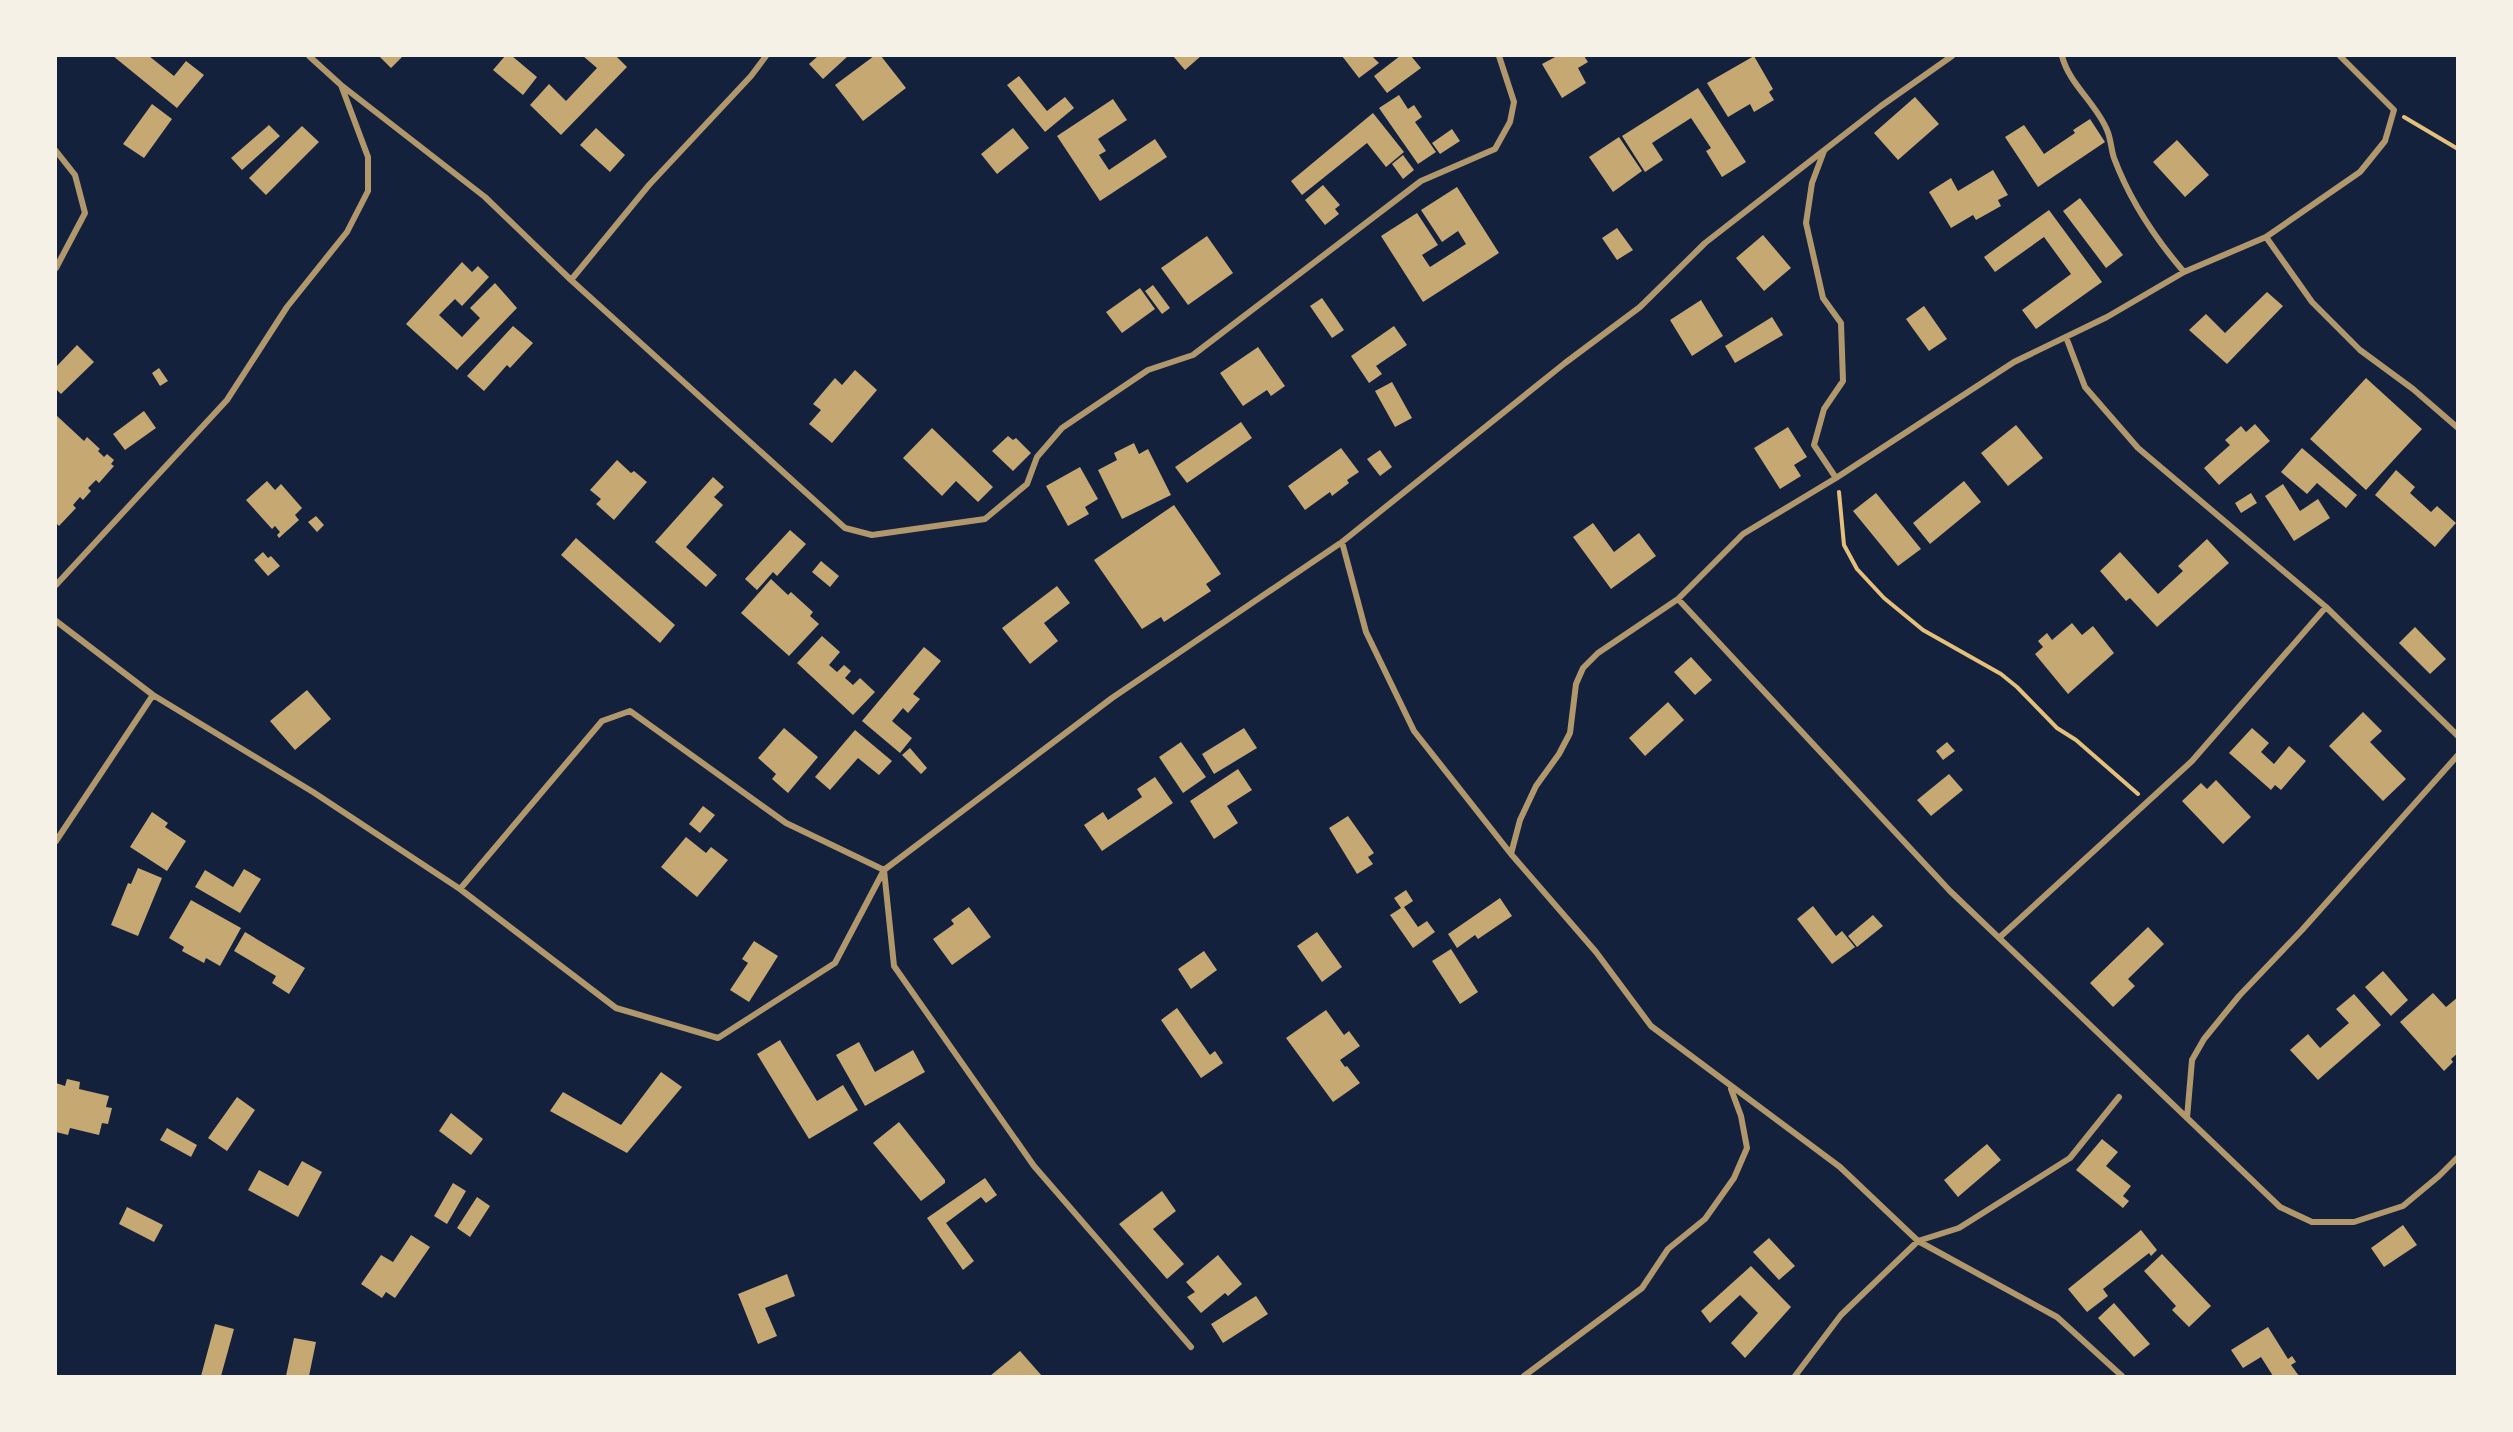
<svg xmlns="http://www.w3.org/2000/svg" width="2513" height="1432" viewBox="0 0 2513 1432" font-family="'Playfair Display',serif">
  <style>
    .building { fill: #c6a872 }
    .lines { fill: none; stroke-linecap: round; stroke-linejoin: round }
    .path { stroke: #e5c07b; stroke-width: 4 }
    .minor { stroke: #b1986c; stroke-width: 6 }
  </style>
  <rect width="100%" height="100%" fill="#14213d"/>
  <path class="building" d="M113 56H149L174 76 186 61 204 75 177 108Z
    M379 56H403L391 68Z
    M505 56H512L537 77 523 95 493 70Z
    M583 56H616L627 67 561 135 530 105 549 84 566 101 597 68Z
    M818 56H848L823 79 809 64Z
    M874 56H881L906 88 863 121 835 85Z
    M1173 56H1201L1185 70Z
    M1342 56H1372L1379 63 1359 78Z
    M1400 56H1411L1421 68 1387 93 1374 76Z
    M1557 56H1584L1588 62 1578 68 1586 83 1562 98 1542 64Z
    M1754 56 1773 89 1769 92 1774 100 1754 112 1750 104 1728 117 1707 83Z
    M1019 76 1047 111 1065 97 1074 108 1045 132 1007 85Z
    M1698 88 1746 162 1722 177 1706 151 1711 148 1691 118 1652 143 1663 160 1645 172 1622 136Z
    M1399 95 1408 109 1414 105 1422 117 1415 122 1436 152 1418 164 1379 108Z
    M1915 97 1939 124 1898 160 1874 133Z
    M1113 99 1127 120 1098 139 1106 151 1099 155 1109 170 1155 139 1167 157 1100 201 1057 136Z
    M152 104 172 119 144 158 123 144Z
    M1373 113 1404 152 1386 167 1367 143 1302 195 1291 181Z
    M2090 119 2105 142 2038 187 2005 137 2024 125 2044 154 2075 133 2073 130Z
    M269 125 280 136 242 170 231 158Z
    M302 126 319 142 266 195 249 178Z
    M596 128 625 155 610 172 580 145Z
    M1013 128 1029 148 997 174 981 154Z
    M1452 129 1460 141 1440 154 1432 143Z
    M1619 137 1642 171 1613 192 1589 157Z
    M2177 140 2209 175 2185 197 2153 162Z
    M1403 155 1414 170 1403 179 1392 164Z
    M1993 170 2008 195 1998 200 2001 206 1976 220 1973 215 1951 228 1929 192 1951 178 1958 191Z
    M1323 185 1340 205 1335 209 1339 214 1325 225 1305 200Z
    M1457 187 1499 253 1423 302 1381 236 1417 213 1438 245 1422 255 1430 267 1466 244 1458 231 1442 242 1421 210Z
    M2080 198 2123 255 2106 268 2063 211Z
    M2049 210 2102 282 2036 329 2022 310 2071 274 2044 237 1995 272 1984 257Z
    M1617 228 1633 250 1617 260 1602 238Z
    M1763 235 1791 268 1764 291 1736 258Z
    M1207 236 1233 273 1188 305 1161 268Z
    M462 262 472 272 478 266 489 277 462 306 455 299 439 315 462 337 480 318 470 308 495 283 517 308 457 370 406 324Z
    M1153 285 1170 308 1162 314 1145 291Z
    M1140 288 1155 309 1122 333 1106 312Z
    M2267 292 2283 306 2227 364 2189 330 2206 314 2225 333Z
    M1322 298 1344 330 1332 338 1310 306Z
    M1701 300 1723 336 1692 356 1670 320Z
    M1924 306 1947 339 1929 351 1906 319Z
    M1772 317 1783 335 1735 363 1725 346Z
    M513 326 533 343 510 368 507 365 484 391 467 376Z
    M1394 326 1407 345 1376 366 1382 374 1369 383 1351 356Z
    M77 345 94 362 61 394 56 389V367Z
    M1258 347 1285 386 1271 396 1267 390 1243 406 1220 373Z
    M159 368 168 381 160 386 152 373Z
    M855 370 877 390 832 443 809 424 821 410 813 404 835 378 842 385Z
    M2366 378 2422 429 2366 490 2310 439Z
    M1392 382 1412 418 1395 427 1375 391Z
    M144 411 156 428 125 450 113 434Z
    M56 415 84 441 87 437 100 449 98 451 104 457 107 454 114 460 111 464 114 466 99 483 96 480 88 488 91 491 83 500 80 497 73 505 76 508 59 526 56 523Z
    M1241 422 1252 438 1187 483 1175 467Z
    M2255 424 2270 441 2219 485 2204 468 2230 445 2225 440 2241 426 2246 432Z
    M2016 425 2043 458 2008 486 1981 453Z
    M1788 427 1807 457 1794 465 1801 476 1780 489 1754 448Z
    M932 428 993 487 978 502 956 481 942 496 903 458Z
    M1008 436 1013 440 1016 438 1031 453 1013 471 992 451Z
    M1134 443 1139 454 1148 449 1171 495 1122 519 1098 470 1117 460 1114 453Z
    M1341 448 1359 472 1347 480 1349 483 1332 496 1330 492 1305 510 1288 486Z
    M2302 448 2357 495 2346 508 2317 483 2307 494 2281 472Z
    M1380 450 1392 467 1380 476 1367 459Z
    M617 460 631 473 634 471 647 482 614 520 596 504 601 499 590 490Z
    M1080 467 1098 499 1085 507 1089 514 1068 526 1046 486Z
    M2396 470 2415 487 2410 493 2431 512 2437 506 2456 523 2435 547 2375 495Z
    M713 477 724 487 714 497 723 505 686 547 717 575 706 587 655 542Z
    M267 481 275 490 281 484 302 508 295 515 299 520 279 538 277 535 280 532 275 526 272 529 246 500Z
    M1964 481 1981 502 1930 544 1913 523Z
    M2283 484 2300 511 2318 499 2330 518 2294 541 2265 496Z
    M1876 493 1921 549 1898 566 1853 511Z
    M2251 493 2257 503 2241 513 2235 503Z
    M1174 505 1221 574 1206 584 1211 591 1164 622 1161 617 1142 629 1094 560Z
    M316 516 324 525 317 532 308 522Z
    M1593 523 1614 552 1639 533 1656 556 1611 589 1573 537Z
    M790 530 806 544 777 576 773 572 757 590 745 579Z
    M576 538 675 625 660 643 561 555Z
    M2207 539 2229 563 2157 627 2130 598 2126 601 2100 571 2120 552 2158 594 2183 571 2178 566Z
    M263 552 268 558 271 556 280 566 268 576 254 560Z
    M821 561 839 576 830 587 812 572Z
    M771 579 788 595 791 592 813 612 810 616 819 624 789 656 741 613Z
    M1057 586 1070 603 1044 623 1058 641 1030 664 1002 628Z
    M2072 623 2082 635 2093 626 2114 653 2068 694 2035 654 2043 647 2038 641 2047 633 2052 640Z
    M2415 627 2446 659 2430 674 2399 643Z
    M822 636 840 652 829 665 837 672 844 665 851 671 845 678 853 685 860 678 875 692 853 715 797 663Z
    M924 647 941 661 913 694 920 699 908 713 903 708 892 721 912 738 900 753 862 721Z
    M1691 657 1712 680 1695 695 1674 672Z
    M307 690 331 719 295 750 270 721Z
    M1668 702 1684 720 1645 756 1629 738Z
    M2363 712 2382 731 2370 742 2406 779 2383 801 2329 746Z
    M784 728 818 757 788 793 772 779 776 774 758 758Z
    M1244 728 1257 748 1214 774 1202 754Z
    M2252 728 2269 743 2261 752 2274 764 2289 746 2306 761 2281 790 2275 785 2271 790 2229 753Z
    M855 730 892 761 879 775 858 758 830 790 815 777Z
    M1181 742 1206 777 1183 793 1159 757Z
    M1947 742 1955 751 1943 760 1936 751Z
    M910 748 927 768 921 774 902 755Z
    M1238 769 1252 790 1227 806 1238 823 1214 839 1190 801Z
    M1949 774 1963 790 1931 816 1917 800Z
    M1155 777 1173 803 1102 851 1084 825 1103 812 1108 820 1142 797 1137 789Z
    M2216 780 2251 817 2223 844 2182 801 2201 783 2207 789Z
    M703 806 715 815 700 833 689 824Z
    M152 812 168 823 165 827 186 841 167 871 130 847Z
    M1348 816 1374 853 1368 857 1373 864 1357 874 1329 828Z
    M686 837 706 853 711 847 728 860 697 897 661 867Z
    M138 868 162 878 138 936 111 925 128 883 131 884Z
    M244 869 261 879 240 913 195 887 205 870 233 887Z
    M1406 890 1413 901 1404 907 1418 927 1427 921 1435 932 1413 948 1390 915 1401 908 1394 898Z
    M1500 898 1512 916 1478 939 1475 935 1457 948 1448 934Z
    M191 900 241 928 220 966 206 958 204 963 182 951 184 947 169 938Z
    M1813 906 1836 936 1842 931 1855 947 1832 964 1797 919Z
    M969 907 991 937 952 965 933 939 954 924 951 920Z
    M1873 915 1883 926 1857 947 1848 936Z
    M2148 927 2164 944 2128 979 2135 986 2113 1007 2090 983Z
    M245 932 305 968 289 994 272 983 276 976 234 951Z
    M1317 932 1342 967 1322 982 1297 946Z
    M754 941 778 956 749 1002 730 990 748 963 742 959Z
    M1451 949 1478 992 1460 1004 1432 961Z
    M1204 951 1217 970 1191 989 1178 969Z
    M2383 971 2408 1000 2391 1016 2365 987Z
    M2433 993 2446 1007 2458 997V1053L2451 1059 2453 1062 2444 1071 2400 1022Z
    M2354 994 2381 1025 2318 1080 2290 1050 2308 1034 2320 1048 2349 1023 2336 1009Z
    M1177 1008 1210 1055 1215 1051 1223 1063 1201 1078 1161 1020Z
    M1326 1010 1344 1035 1349 1031 1360 1046 1340 1060 1345 1067 1347 1066 1360 1083 1333 1102 1286 1038Z
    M780 1040 817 1101 843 1085 858 1110 809 1139 757 1054Z
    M859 1042 875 1072 913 1050 925 1072 865 1106 836 1055Z
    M661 1072 682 1087 627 1153 550 1111 563 1092 621 1125Z
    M67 1079 80 1082 79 1089 109 1096 106 1107 112 1108 108 1124 102 1123 99 1135 70 1128 68 1135 56 1132V1083L65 1086Z
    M237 1097 255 1110 227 1151 208 1138Z
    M451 1113 483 1139 471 1155 439 1131Z
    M899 1122 945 1180V1183L921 1201 873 1143Z
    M167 1128 197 1145 191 1157 160 1140Z
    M2102 1139 2118 1152 2106 1166 2131 1186 2123 1196 2129 1201 2123 1208 2076 1170Z
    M1987 1144 2001 1160 1958 1197 1944 1180Z
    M302 1161 322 1172 298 1217 248 1190 259 1170 288 1186Z
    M985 1178 997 1195 986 1203 981 1197 946 1223 974 1261 963 1270 927 1218Z
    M453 1183 466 1191 447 1224 434 1216Z
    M1162 1191 1176 1211 1153 1229 1184 1264 1167 1279 1119 1224Z
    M477 1197 490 1206 470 1237 457 1228Z
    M127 1207 163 1225 154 1242 119 1224Z
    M2403 1225 2417 1245 2384 1267 2371 1248Z
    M2141 1230 2157 1250 2151 1256 2149 1253 2103 1289 2108 1296 2087 1312 2068 1289Z
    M411 1235 430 1247 395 1298 386 1292 382 1298 361 1284 381 1255 393 1262Z
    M1769 1238 1795 1266 1779 1280 1753 1252Z
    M2162 1254 2211 1306 2189 1327 2172 1310 2176 1306 2144 1271Z
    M1218 1255 1242 1284 1228 1296 1225 1293 1201 1313 1187 1297 1195 1292 1186 1282Z
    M1751 1266 1791 1307 1745 1358 1731 1343 1758 1313 1740 1295 1710 1323 1701 1311Z
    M787 1274 795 1296 765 1308 777 1336 758 1344 738 1294Z
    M1256 1296 1268 1314 1223 1343 1211 1324Z
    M2114 1303 2150 1344 2134 1357 2098 1318Z
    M215 1324 234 1329 221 1376H201Z
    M2268 1327 2288 1359 2292 1356 2296 1362 2291 1365 2299 1376H2273L2261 1357 2243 1368 2231 1350Z
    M294 1338 316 1342 309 1376H286Z
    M1020 1351 1042 1376H990Z"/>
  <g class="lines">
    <path class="path" d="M2404 117 2458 149
      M1839 492 1844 545 1857 569 1884 598 1923 630 2001 674 2017 687 2057 728 2076 740 2138 794"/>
    <path class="minor" d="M309 56 341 85 485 197 571 280 845 528 872 535 985 519 1027 484 1037 457 1062 428 1148 370 1193 355 1421 181 1495 149 1510 122 1514 102 1499 56
      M2062 56C2069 84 2096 103 2107 130 2111 139 2111 149 2114 158 2130 201 2154 237 2184 272
      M56 151 75 175 85 213 56 268
      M1824 151 1812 183 1806 223 1823 298 1841 323 1843 381 1824 409 1814 445 1836 478
      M2266 237 2312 302 2360 350 2413 389 2458 428
      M571 280 649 185 751 76 766 56
      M2066 337 2085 387 2138 448 2326 607 2458 736
      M1342 542 1366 632 1414 731 1511 854 1596 952 1651 1026 1840 1167 1918 1241 2057 1317 2122 1376
      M56 585 227 400 287 307 347 232 368 191V157L341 85
      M1678 599 1950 891 2280 1207 2312 1222H2354L2403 1206 2439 1176 2458 1157
      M56 621 153 695 313 792 460 889 616 1008 718 1038 835 963 884 870 1112 698 1342 542 1565 363 1640 307 1705 243 1881 106 1952 56
      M56 841 153 695
      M1511 854 1520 820 1536 786 1559 754 1570 733 1576 684 1583 668 1598 653 1678 599 1743 534 1836 478 2014 362 2107 317 2184 272 2266 237 2360 172 2385 141 2394 110 2340 56
      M460 889 602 721 630 711 786 823 884 870 894 966 1034 1166 1191 1347
      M2000 937 2192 761 2326 607
      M2187 1118 2192 1060 2204 1039 2239 996 2302 930 2458 755
      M1524 1376 1642 1288 1668 1249 1705 1219 1734 1178 1747 1148 1741 1116 1731 1089
      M1795 1376 1841 1315 1918 1241 1959 1228 2070 1158 2119 1097"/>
  </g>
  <rect width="2513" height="1432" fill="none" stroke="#f6f1e7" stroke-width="114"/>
</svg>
